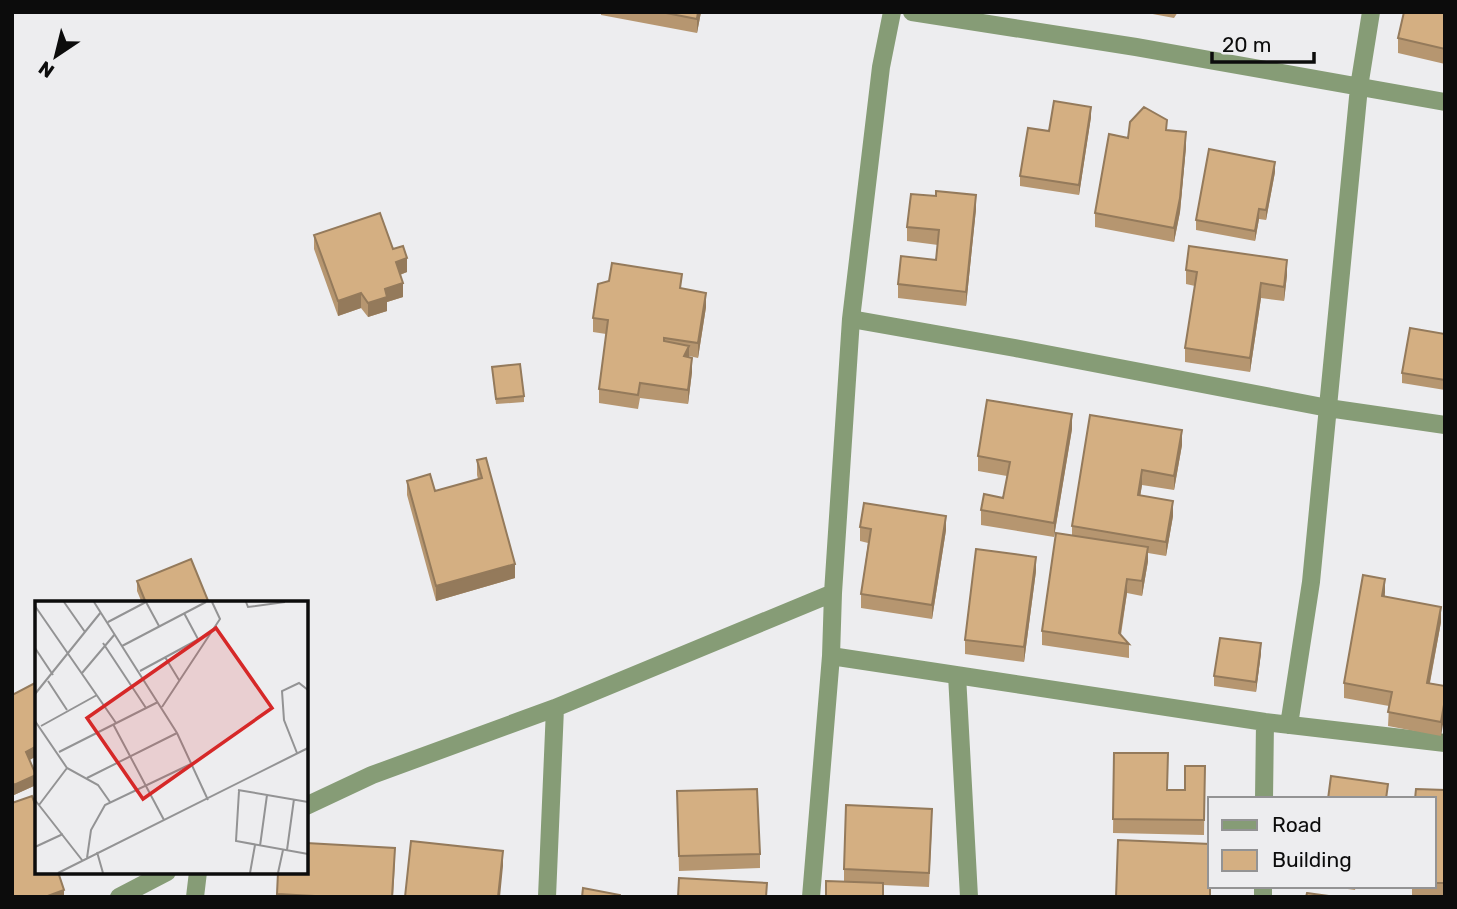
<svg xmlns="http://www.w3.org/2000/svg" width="1457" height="909" viewBox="0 0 1457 909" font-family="Rubik,sans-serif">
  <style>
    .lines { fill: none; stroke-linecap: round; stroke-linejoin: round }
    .minor { stroke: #869c76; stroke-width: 18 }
    .wall { fill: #b69670 }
    .shaded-wall { fill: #947a5b }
    .building { fill: #d4af82; stroke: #947a5b; stroke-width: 2 }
    .inset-road { fill: none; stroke: #939394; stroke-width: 2 }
    .view { fill: #d62828; fill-opacity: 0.15; stroke: #d62828; stroke-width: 3.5 }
    .inset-edge { fill: none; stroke: #0c0c0c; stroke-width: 3.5 }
  </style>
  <rect width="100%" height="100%" fill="#ededef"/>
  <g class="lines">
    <path class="minor" d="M912 12 1136 47 1445 102
      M851 319 1015 348 1328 408 1445 425
      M831 656 1265 722 1445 743
      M957 675 969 897
      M1289 725 1311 582 1359 87 1371 12
      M1264 799 1265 722
      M306 806 372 775 555 708 833 593
      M119 897 167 872
      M195 897 198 872
      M547 897 555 708
      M811 897 831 656 833 593 851 319 881 67 892 12
      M1263 897V886"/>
  </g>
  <path class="wall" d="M601 12H701L697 33 601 15Z
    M1142 12H1178L1174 18Z
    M1445 12V64L1398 53V38Z
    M1091 117 1079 195 1020 186V176L1049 131Z
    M1167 130 1186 147 1180 212 1174 242 1095 227V213L1128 138Z
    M1275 172 1266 220 1259 219 1255 241 1196 230V220Z
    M976 209 966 306 898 298V284L936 260 938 245 907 241V227Z
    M314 235 393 249 407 272 400 275 403 297 387 302V311L368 317 361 308 338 316 314 249Z
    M1186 270 1287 275 1284 301 1261 298 1250 372 1185 362V348L1195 286 1186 284Z
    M682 289 706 307 698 358 689 356 692 372 688 404 640 398 638 409 599 403V389L606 334 593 332V318Z
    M1445 334V390L1402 383V373Z
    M492 367 524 396V402L496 404Z
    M1090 415 1182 445 1174 490 1142 485 1140 496 1173 516 1166 556 1148 553V561L1142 596 1127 593 1121 635 1129 644V658L1042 645V631L1072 535V526Z
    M1072 429 1054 537 981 525V510L1003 498 1007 476 978 471V456Z
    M477 460 515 578 436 601 407 495V481L435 491 478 479 477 475Z
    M860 527 946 530 932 619 861 608V594L868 543 860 541Z
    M1036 571 1024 662 965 654V640Z
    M137 581 209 603H142L137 591Z
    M1385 593V597L1441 622 1430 683 1445 686 1441 736 1388 726 1389 706 1344 698V683Z
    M1261 653 1256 692 1214 686V676Z
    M12 695 36 785 14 795 12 791Z
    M1114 753 1168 790H1185L1205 766 1204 835 1113 833Z
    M1445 790V897L1412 896V886H1434V799Z
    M677 791 760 854V868L679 871Z
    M932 824 929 887 883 885 844 882V869Z
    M395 862 393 897H277L278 872Z
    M1326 886H1356L1355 890Z"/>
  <path class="shaded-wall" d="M698 12H701L697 33V19Z
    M1091 107V117L1079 195V185Z
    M1186 132V147L1180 212 1174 242V228Z
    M1275 162V172L1266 220V210Z
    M976 195V209L966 306V292Z
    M1259 209V219L1255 241V231Z
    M407 258V272L396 276V262Z
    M1287 260V275L1284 301V287Z
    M403 283V297L387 302V311L368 317V303L385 289Z
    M1261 283V298L1250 372V358Z
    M361 293V308L338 316V301Z
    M706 293V307L698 358V343Z
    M689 346V360L684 356Z
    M692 358V372L688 404V390Z
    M1072 414V429L1054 537V523Z
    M1182 430V445L1174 490V476Z
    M1142 470V485L1138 510V495Z
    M1173 501V516L1166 556V542Z
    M946 516V530L932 619V605Z
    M1148 547V561L1142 596V581Z
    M1036 557V571L1024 662V647Z
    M515 564V578L436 601V586Z
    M1127 579V593L1119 643V633Z
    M1385 579V593L1382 611V596Z
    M1441 607V622L1427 697V683Z
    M1261 643V653L1256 692V682Z
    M1445 699V713L1441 736V722Z
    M37 746V756L26 762V752Z
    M36 775V785L14 795V785Z
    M503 851V866L500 897H498Z
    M64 890V897H45Z"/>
  <path class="building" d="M661 12H698L697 19Z
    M1404 12H1445V49L1398 38Z
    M1054 101 1091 107 1079 185 1020 176 1028 128 1049 131Z
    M1144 107 1167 120 1166 130 1186 132 1180 198 1174 228 1095 213 1109 134 1128 138 1130 122Z
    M1209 149 1275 162 1266 210 1259 209 1255 231 1196 220Z
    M936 191 976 195 966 292 898 284 901 256 936 260 939 230 907 227 911 194 936 196Z
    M380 213 393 249 403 246 407 258 396 262 403 283 385 289 387 297 368 303 361 293 338 301 314 235Z
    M1189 246 1287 260 1284 287 1261 283 1250 358 1185 348 1197 272 1186 270Z
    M612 263 682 274 680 288 706 293 698 343 664 338V341L689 346 684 356 692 358 688 390 640 383 638 395 599 389 608 320 593 318 598 284 609 281Z
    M1410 328 1445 334V380L1402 373Z
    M520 364 524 396 496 399 492 367Z
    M987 400 1072 414 1054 523 981 510 984 494 1003 498 1010 462 978 456Z
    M1090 415 1182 430 1174 476 1142 470 1138 495 1173 501 1166 542 1072 526Z
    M486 458 515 564 436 586 407 481 430 474 435 491 482 478 477 460Z
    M864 503 946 516 932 605 861 594 871 529 860 527Z
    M1056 533 1148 547 1142 581 1127 579 1119 633 1129 644 1042 631Z
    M976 549 1036 557 1024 647 965 640Z
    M191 559 209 603H146L137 581Z
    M1363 575 1385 579 1382 596 1441 607 1427 683 1445 686V699L1441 722 1388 712 1392 692 1344 683Z
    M1220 638 1261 643 1256 682 1214 676Z
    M37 682V746L26 752 36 775 14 785 12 781V695Z
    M1114 753H1168L1167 790H1185V766H1205L1204 820 1113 819Z
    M1331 776 1388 784 1386 799H1328Z
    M757 789 760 854 679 856 677 791Z
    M1416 789 1445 790V883H1434V799H1415Z
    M32 796 37 810V872H58L64 890 45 897H12V803Z
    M846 805 932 809 929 873 844 869Z
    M1118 840 1210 844V897H1116Z
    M411 841 503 851 498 897H405Z
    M306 843 395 848 392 897H334L277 894 278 872H306Z
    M679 878 767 883 766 897H678Z
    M826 881 883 883V897H826Z
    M583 888 620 895V897H582Z
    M1307 893 1336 897H1306Z"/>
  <g transform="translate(35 601)">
    <rect width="273" height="273" fill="#ededef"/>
    <path class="inset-road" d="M29 1 50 31M59 1 142 132 173 199M111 1 124 25M211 1 213 6 250 1M0 5 81 122M149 12 164 40M73 21 111 1M68 42 111 107M87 45 171 1M0 47 18 74M130 56 144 79M105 70 164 38M47 72 80 33M13 80 32 109M0 93 66 11M127 106 185 18 177 1M0 120 32 167 63 184 75 201M78 123 129 219M6 125 62 94M24 151 123 101M262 152 249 119 247 90 264 82 273 89M52 177 142 132M203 189 273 201M204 190 201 240 273 253M0 199 47 259M4 204 32 167M225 245 232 194M0 246 28 233M252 249 259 198M62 251 68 272M52 257 56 229 70 204 158 162M23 272 273 147M215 272 220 244M243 272 248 249"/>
    <path class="view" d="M181 27 237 107 108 198 52 117Z"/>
    <rect width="273" height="273" class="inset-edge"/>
  </g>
  <rect width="1457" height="909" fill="none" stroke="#0c0c0c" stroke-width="28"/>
  <rect x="1208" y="797" width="228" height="91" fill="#ededef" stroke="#939394" stroke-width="2"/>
  <rect x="1222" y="820" width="35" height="10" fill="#869c76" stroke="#939394" stroke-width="2"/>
  <text x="1272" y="832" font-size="21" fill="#0c0c0c">Road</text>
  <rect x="1222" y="850" width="35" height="21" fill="#d4af82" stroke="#939394" stroke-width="2"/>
  <text x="1272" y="867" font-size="21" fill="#0c0c0c">Building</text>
  <g transform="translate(56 56) rotate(215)" stroke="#ededef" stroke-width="5" paint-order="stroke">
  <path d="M0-5L12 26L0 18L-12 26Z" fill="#0c0c0c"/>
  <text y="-10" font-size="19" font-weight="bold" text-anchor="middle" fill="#0c0c0c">N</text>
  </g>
  <path d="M1212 52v10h102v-10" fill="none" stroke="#0c0c0c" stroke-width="3.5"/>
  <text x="1222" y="52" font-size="21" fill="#0c0c0c" stroke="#ededef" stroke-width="5" paint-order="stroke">20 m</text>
</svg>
